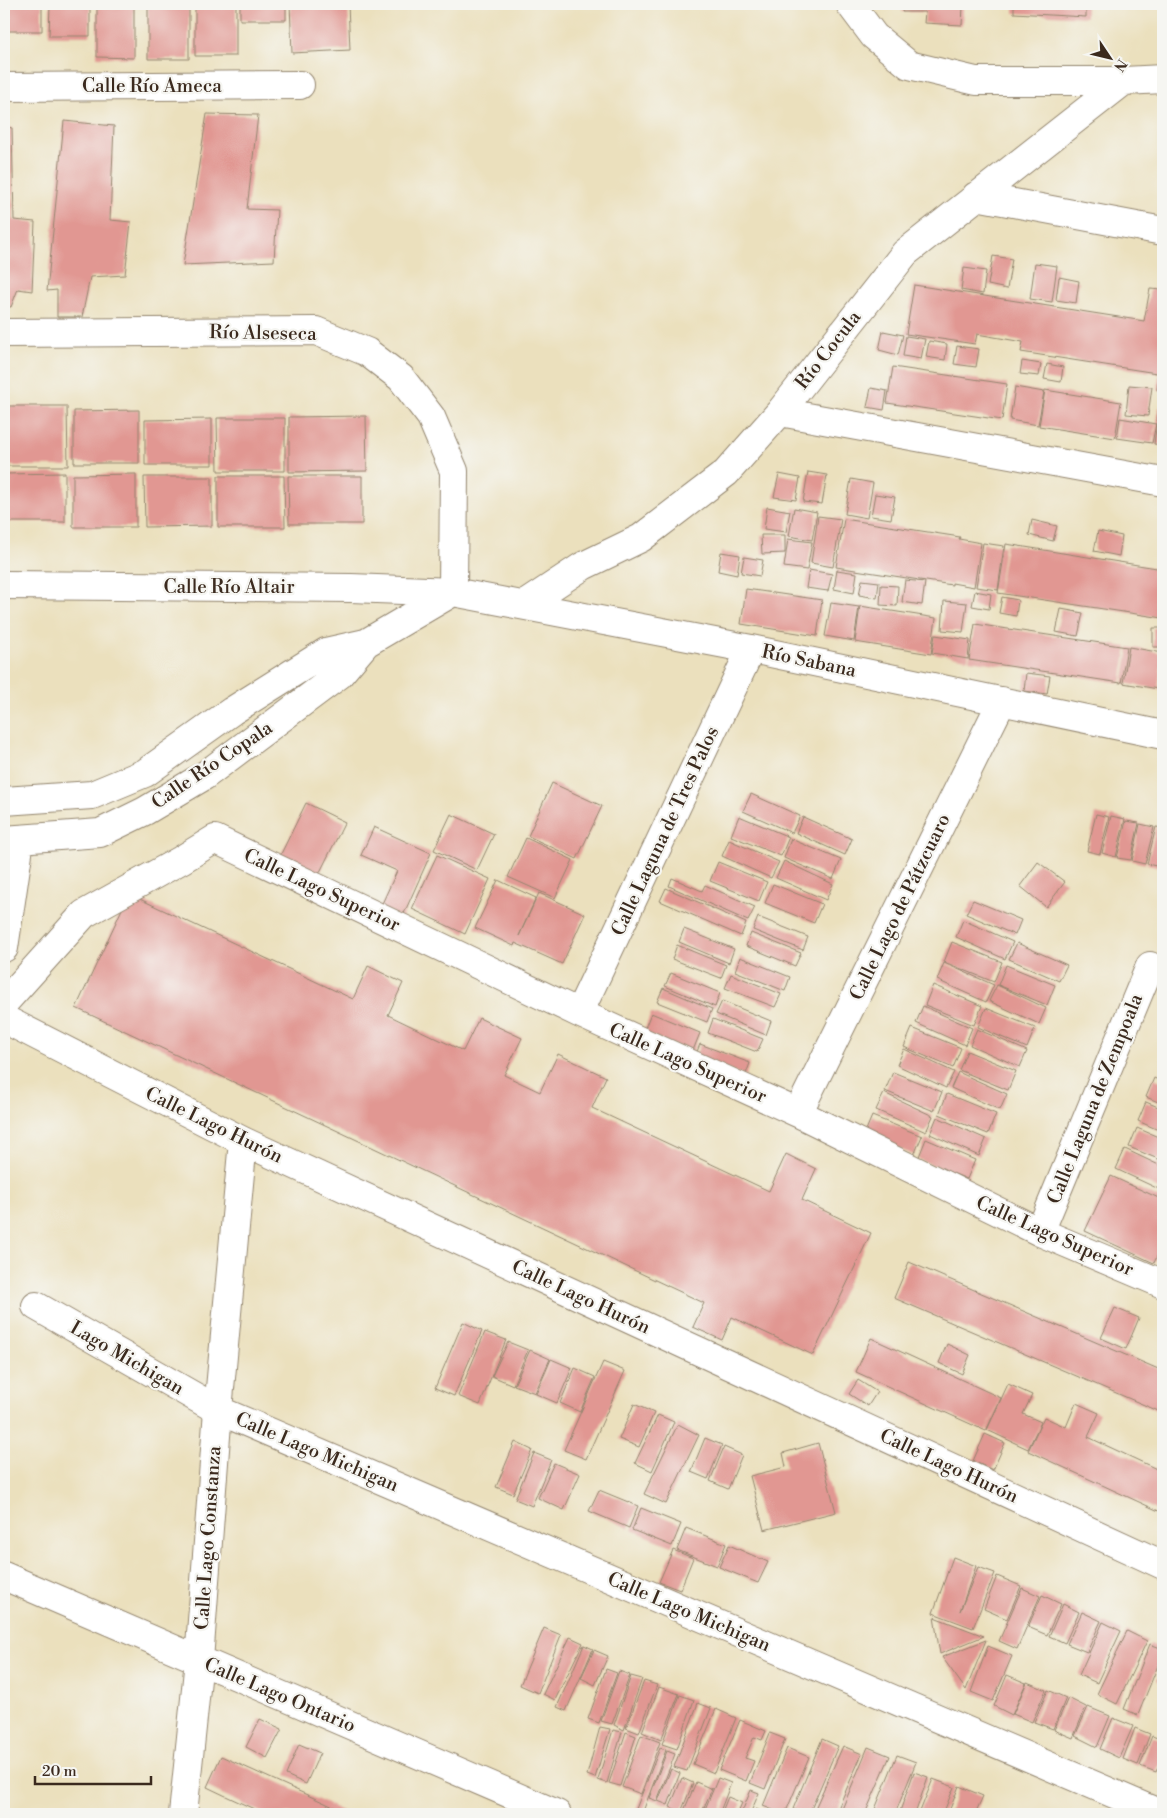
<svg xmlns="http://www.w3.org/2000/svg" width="1167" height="1818" viewBox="0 0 1167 1818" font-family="'Libre Bodoni',serif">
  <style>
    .building { fill: #e19792 }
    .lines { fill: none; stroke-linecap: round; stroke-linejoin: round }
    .minor-casing { stroke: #93856e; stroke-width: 30 }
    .minor { stroke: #fff; stroke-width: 28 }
    .labels { text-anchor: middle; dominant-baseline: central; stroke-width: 4.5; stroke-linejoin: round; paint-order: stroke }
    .street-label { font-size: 19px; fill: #3b2a1e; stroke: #f6f6f2 }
  </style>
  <rect width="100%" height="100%" fill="#f6f6f2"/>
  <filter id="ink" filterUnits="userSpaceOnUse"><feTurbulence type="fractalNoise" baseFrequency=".02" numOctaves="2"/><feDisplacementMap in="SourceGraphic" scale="10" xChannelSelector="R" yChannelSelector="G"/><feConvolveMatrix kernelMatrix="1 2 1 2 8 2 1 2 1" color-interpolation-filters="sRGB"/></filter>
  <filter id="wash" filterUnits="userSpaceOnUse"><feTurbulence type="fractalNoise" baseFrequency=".0096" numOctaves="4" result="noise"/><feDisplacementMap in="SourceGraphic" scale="20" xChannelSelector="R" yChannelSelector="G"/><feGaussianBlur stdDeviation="1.12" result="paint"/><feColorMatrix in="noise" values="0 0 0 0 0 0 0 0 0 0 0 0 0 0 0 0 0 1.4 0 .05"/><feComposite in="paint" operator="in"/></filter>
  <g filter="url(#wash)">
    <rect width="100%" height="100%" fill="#ebe0bd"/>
    <g id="blocks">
      <path class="building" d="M4 4H42V31H4Z
        M50 4H90V36H49Z
        M97 4H134V58L97 57Z
        M148 4H189V59H148Z
        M195 4H236V56H195Z
        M240 4H286V20H240Z
        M290 4H348L350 50 292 53Z
        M903 4H982L981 7 963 6 962 25 924 23 925 12H902Z
        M1014 4H1086V17L1014 13Z
        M207 114 258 115 247 209 277 210 274 261 183 265Z
        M64 121 114 126 110 220 131 222 125 275 90 277 82 317H57V290L47 291Z
        M4 126 12 128 14 220 35 222 32 291 18 289 11 307 4 306Z
        M993 256 1012 259 1007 289 988 285Z
        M1035 263 1057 266 1052 302 1030 299Z
        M964 268 986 271 983 294 961 290Z
        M1059 277 1079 281 1076 303 1056 300Z
        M914 285 1144 321 1150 289 1163 290V374L1021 352 1023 342 977 334 975 344 906 334Z
        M883 331 903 335 898 355 879 350Z
        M906 336 925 339 921 359 903 356Z
        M929 341 947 344 945 360 926 357Z
        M957 346 979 349 976 367 954 364Z
        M1022 361 1041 364 1039 376 1020 374Z
        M1047 364 1063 367 1061 382 1044 379Z
        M893 367 1007 384 1002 420 887 403Z
        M1159 376H1163V391L1157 390Z
        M1129 385 1152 387 1148 416 1126 414Z
        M1015 387 1044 392 1038 425 1010 420Z
        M871 388 887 391 884 410 867 407Z
        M1045 390 1121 402 1115 438 1039 426Z
        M4 406H67L68 466H4Z
        M1159 407 1163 408V445L1154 444Z
        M139 410V463H74V411Z
        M366 416 367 471 289 472V417Z
        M217 418H285V471H218Z
        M1120 418 1156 424 1152 443 1117 438Z
        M212 419V465H145V420Z
        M808 472 827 475 822 504 803 502Z
        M65 473V522H4V474Z
        M136 474V527H73V475Z
        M779 474 800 478 796 500 774 497Z
        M218 476H284L285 527H218Z
        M288 476H362V524H289Z
        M144 477H212V526L145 527Z
        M851 479 873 483 867 518 845 514Z
        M875 494 895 497 891 519 871 516Z
        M767 507 790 511 786 532 764 529Z
        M794 508 817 512 812 540 789 536Z
        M818 516 841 519 833 567 811 563Z
        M844 519 960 537 959 539 981 543 974 587 952 583V585L836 567Z
        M1032 520 1057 526 1053 541 1029 535Z
        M1098 531 1122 536 1119 556 1094 551Z
        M761 535H785V553L762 554Z
        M788 539 812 542 807 570 784 567Z
        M983 543 1004 546 998 590 976 587Z
        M1006 544 1163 569V618L998 593Z
        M721 552 740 555 737 575 718 571Z
        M744 557 763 560 760 576 741 573Z
        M809 570 832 574 828 591 806 588Z
        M837 570 857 573 854 593 834 589Z
        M862 580 879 582 877 598 859 595Z
        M905 580 925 582 922 605 902 602Z
        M881 585 898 586 897 606 880 605Z
        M746 589 822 600 817 636 741 624Z
        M975 591 991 594 989 609 972 606Z
        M1002 597 1018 600 1016 616 999 613Z
        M944 601 967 603 963 632 942 630Z
        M831 603 859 607 854 641 825 636Z
        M860 606 936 618 931 654 855 642Z
        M1061 609 1083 613 1078 636 1056 632Z
        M975 624 1127 647 1121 683 969 660Z
        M1153 628H1163V647H1153Z
        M935 635 970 640 968 659 932 653Z
        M1129 647 1163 653 1158 689 1123 683Z
        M1162 671H1163V690L1159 689Z
        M1026 673 1050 676 1047 694 1024 691Z
        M552 783 602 806 577 859 528 836Z
        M751 794 800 816 792 833 743 811Z
        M306 803 345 822 316 880 277 862Z
        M451 814 494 834 477 870 434 850Z
        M1096 814 1109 817 1100 854 1087 851Z
        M739 816 789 837 781 856 731 836Z
        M1111 816 1125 819 1116 857 1102 853Z
        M803 817 852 839 845 855 796 833Z
        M1126 821 1139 823 1131 860 1117 858Z
        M1140 824 1154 827 1145 864 1132 861Z
        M374 827 431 853 402 918 380 908 397 871 361 855Z
        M1156 827 1163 828V856L1161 867 1147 864Z
        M526 838 573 860 555 898 508 877Z
        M791 839 841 860 833 879 784 858Z
        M729 840 779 862 771 878 722 856Z
        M437 855 490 879 465 934 412 909Z
        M784 861 833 884 826 900 776 878Z
        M718 862 767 882 759 901 710 881Z
        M1038 862 1065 882 1046 907 1020 886Z
        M672 878 702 891 705 885 755 907 748 921 669 886Z
        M498 880 536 898 519 936 539 893 585 914 562 964 515 943 514 946 475 928Z
        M773 884 822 904 814 923 765 903Z
        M666 888 746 923 741 936 660 901Z
        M129 894 353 999 368 966 403 983 388 1015 463 1051 479 1018 522 1038 504 1075 540 1092 558 1054 606 1077 592 1108 769 1191 786 1154 816 1169 802 1200 871 1233 813 1355 732 1317 722 1340 693 1327 704 1303 76 1008Z
        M973 900 1021 920 1015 935 966 914Z
        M758 917 808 937 803 950 753 930Z
        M963 920 1013 942 1005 959 956 937Z
        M684 929 734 949 729 963 679 942Z
        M751 933 801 953 795 966 746 946Z
        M952 942 1002 962 994 982 944 962Z
        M1017 943 1067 965 1059 981 1009 959Z
        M677 945 726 965 721 978 672 959Z
        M740 957 790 977 785 991 735 971Z
        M944 963 994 985 986 1002 937 980Z
        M1006 965 1055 985 1047 1005 998 985Z
        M671 973 720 993 715 1007 665 986Z
        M731 974 781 994 775 1007 725 988Z
        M933 985 982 1006 974 1025 925 1005Z
        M997 985 1046 1008 1039 1024 989 1001Z
        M663 988 712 1009 707 1022 657 1002Z
        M722 1001 771 1021 766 1035 716 1014Z
        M923 1006 972 1028 965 1045 916 1023Z
        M986 1008 1035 1028 1027 1048 978 1027Z
        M651 1013 700 1033 692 1053 643 1033Z
        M713 1019 763 1039 757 1052 708 1033Z
        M912 1028 961 1048 953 1068 904 1047Z
        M977 1029 1027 1051 1020 1067 970 1045Z
        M700 1044 750 1063 745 1077 695 1057Z
        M904 1049 954 1072 946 1088 897 1065Z
        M967 1051 1016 1071 1008 1090 959 1070Z
        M893 1072 942 1092 934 1111 885 1091Z
        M958 1072 1007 1094 1000 1110 951 1088Z
        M1154 1078 1163 1082V1104L1146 1097Z
        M884 1093 933 1116 926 1132 876 1110Z
        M947 1094 996 1114 988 1134 939 1114Z
        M1146 1102 1163 1109V1132L1138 1121Z
        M872 1116 922 1136 914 1155 864 1135Z
        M937 1117 986 1139 979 1156 930 1134Z
        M1137 1128 1163 1139V1161L1129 1147Z
        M926 1139 975 1160 967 1179 918 1159Z
        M1125 1149 1163 1167V1191L1116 1169Z
        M1111 1176 1163 1200V1243L1154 1263 1085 1231Z
        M909 1262 1163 1371V1413L894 1298Z
        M1115 1308 1139 1318 1126 1349 1101 1338Z
        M463 1322 482 1331 454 1396 435 1388Z
        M485 1332 506 1340 480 1405 458 1396Z
        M871 1338 1001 1398 986 1431 856 1372Z
        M508 1342 528 1350 513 1385 492 1376Z
        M947 1344 970 1355 962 1374 939 1363Z
        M530 1350 550 1359 535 1393 514 1385Z
        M551 1359 572 1368 557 1403 536 1394Z
        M603 1362 625 1371 586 1459 564 1450Z
        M575 1368 595 1377 580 1412 560 1403Z
        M858 1380 877 1392 868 1406 849 1394Z
        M1008 1384 1032 1395 1023 1414 1041 1422 1028 1449 987 1430Z
        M1076 1403 1099 1413 1088 1437 1163 1472V1513L1028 1451 1044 1417 1066 1427Z
        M634 1404 654 1413 639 1447 619 1439Z
        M658 1415 674 1422 652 1471 635 1463Z
        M678 1424 699 1435 666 1504 644 1494Z
        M985 1434 1005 1443 993 1470 973 1461Z
        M705 1438 722 1445 708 1479 691 1472Z
        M515 1442 532 1450 513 1494 496 1487Z
        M818 1443 836 1512 764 1530 750 1476 786 1467 783 1453Z
        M724 1447 742 1455 728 1489 710 1481Z
        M534 1453 551 1460 532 1506 515 1499Z
        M554 1463 580 1474 564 1510 538 1498Z
        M599 1490 638 1506 629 1528 589 1511Z
        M641 1508 681 1524 672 1546 632 1530Z
        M686 1528 726 1544 717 1566 677 1550Z
        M729 1545 768 1562 758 1583 719 1567Z
        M673 1550 693 1558 680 1590 659 1582Z
        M953 1557 976 1566 960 1611 978 1567 995 1573 973 1628 933 1613Z
        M997 1576 1021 1586 1007 1619 984 1609Z
        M1022 1588 1040 1596 1017 1649 999 1641Z
        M1042 1595 1061 1604 1047 1635 1028 1627Z
        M1063 1604 1079 1612 1065 1643 1049 1636Z
        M1082 1612 1101 1621 1087 1652 1067 1644Z
        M934 1617 984 1636 940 1654Z
        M1103 1622 1121 1631 1097 1683 1079 1675Z
        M544 1628 561 1635 538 1693 520 1685Z
        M1127 1631 1147 1641 1117 1704 1097 1694Z
        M570 1637 583 1643 555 1700 543 1694Z
        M986 1640 966 1690 942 1657Z
        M1150 1644 1163 1649V1653L1138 1715 1124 1709Z
        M584 1645 593 1649 566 1711 557 1707Z
        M988 1646 1012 1656 993 1701 971 1692Z
        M594 1650 608 1656 595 1685 581 1678Z
        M1163 1666V1684L1157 1681Z
        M606 1669 617 1673 599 1723 588 1719Z
        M619 1671 630 1675 612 1724 601 1721Z
        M1007 1675 1026 1683 1012 1715 994 1706Z
        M631 1676 642 1679 624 1730 614 1725Z
        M644 1681 657 1685 639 1733 626 1728Z
        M1027 1682 1046 1690 1032 1722 1013 1714Z
        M659 1687 679 1694 661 1740 642 1732Z
        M1048 1690 1066 1698 1053 1729 1034 1722Z
        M680 1695 694 1700 677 1749 662 1744Z
        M1068 1698 1086 1707 1073 1738 1054 1730Z
        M698 1703 711 1708 687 1771 674 1767Z
        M1088 1707 1110 1716 1097 1747 1075 1736Z
        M716 1709 736 1718 714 1773 693 1764Z
        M1113 1718 1133 1726 1119 1758 1100 1749Z
        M260 1719 282 1729 267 1758 246 1747Z
        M740 1720 766 1731 762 1740 754 1737 745 1758 754 1761 746 1781 719 1770Z
        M600 1727 610 1729 595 1778 587 1775Z
        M1135 1728 1150 1734 1138 1765 1123 1759Z
        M613 1730 622 1732 607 1783 598 1780Z
        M626 1732 636 1736 620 1786 609 1783Z
        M770 1733 785 1739 765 1789 750 1783Z
        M641 1735 660 1742 641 1794 622 1787Z
        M1152 1736 1163 1740V1756L1156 1772 1140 1766Z
        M822 1739 838 1746 809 1814H807L793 1809Z
        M299 1744 320 1753 306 1784 286 1775Z
        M843 1746 862 1754 836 1813 831 1811 829 1814H816L813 1813Z
        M868 1747 890 1756 865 1814H840Z
        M660 1748 666 1750 642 1814H634Z
        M787 1748 809 1757 785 1814H783L763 1806Z
        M667 1751 675 1754 657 1801 649 1798Z
        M897 1755 916 1762 895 1814H873Z
        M221 1756 325 1803 348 1814H265L228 1797 207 1787Z
        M1163 1763V1775L1159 1773Z
        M671 1769 680 1773 668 1805 658 1801Z
        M914 1772 928 1777 915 1814H899Z
        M682 1778 693 1783 681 1812 670 1807Z
        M718 1778 731 1783 719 1814H703Z
        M933 1779 954 1787 943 1814H919Z
        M696 1782 712 1789 701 1814H685L683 1813Z
        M959 1786 983 1796 975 1814H948Z
        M751 1790 759 1793 750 1814H741Z
        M728 1797 742 1803 737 1814H721Z
        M756 1809 768 1814H754Z"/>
    </g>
  </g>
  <g filter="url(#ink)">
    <use href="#blocks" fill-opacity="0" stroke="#93856e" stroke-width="1"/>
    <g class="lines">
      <g class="minor-casing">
        <path id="minor" d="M850 4 874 36 909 65 976 81H1124L1163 79
          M4 87 300 85
          M976 196 1163 231
          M4 333 316 331 367 352 401 378 431 417 454 471 453 592
          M780 412 1163 482
          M4 585 351 588 453 592 751 649 1163 735
          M524 605 583 566 641 538 726 473 780 412 905 253 1124 81
          M4 801 92 795 145 773 232 711 326 652 366 643 453 592
          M4 840 100 833 145 811 204 776 339 675 366 643
          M4 948 20 840
          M4 1003 84 914 181 860 215 839 579 1013 798 1113 1040 1232 1163 1284
          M579 1013 751 649
          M4 1019 243 1141 1163 1565
          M798 1113 1002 701
          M1040 1232 1150 966
          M36 1306 218 1410 1161 1814
          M4 1576 557 1814
          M183 1814 199 1660 218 1410 243 1141"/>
      </g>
      <use href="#minor" class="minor"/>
    </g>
  </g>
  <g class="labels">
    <g class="street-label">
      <text x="152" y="86">Calle Río Ameca</text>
      <text transform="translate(263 333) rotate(1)">Río Alseseca</text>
      <text transform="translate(828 350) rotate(-52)">Río Cocula</text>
      <text x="229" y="587">Calle Río Altair</text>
      <text transform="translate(809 661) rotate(12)">Río Sabana</text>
      <text transform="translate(212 765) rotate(-34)">Calle Río Copala</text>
      <text transform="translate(665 831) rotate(-65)">Calle Laguna de Tres Palos</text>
      <text transform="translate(322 890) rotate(25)">Calle Lago Superior</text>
      <text transform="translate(900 907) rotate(-64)">Calle Lago de Pátzcuaro</text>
      <text transform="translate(688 1063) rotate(24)">Calle Lago Superior</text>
      <text transform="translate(1095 1099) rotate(-68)">Calle Laguna de Zempoala</text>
      <text transform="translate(214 1125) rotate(26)">Calle Lago Hurón</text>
      <text transform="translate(1055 1236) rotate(24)">Calle Lago Superior</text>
      <text transform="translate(581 1297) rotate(25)">Calle Lago Hurón</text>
      <text transform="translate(127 1358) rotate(30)">Lago Michigan</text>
      <text transform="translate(317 1452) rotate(23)">Calle Lago Michigan</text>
      <text transform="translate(949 1466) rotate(25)">Calle Lago Hurón</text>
      <text transform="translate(208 1538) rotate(-86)">Calle Lago Constanza</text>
      <text transform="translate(689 1612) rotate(23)">Calle Lago Michigan</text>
      <text transform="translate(280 1695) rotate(23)">Calle Lago Ontario</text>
    </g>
  </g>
  <rect width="1167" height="1818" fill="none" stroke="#f6f6f2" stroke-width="20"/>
  <g transform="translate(1110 58) rotate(125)" stroke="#f6f6f2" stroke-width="4" paint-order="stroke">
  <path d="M0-4L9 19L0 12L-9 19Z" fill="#3b2a1e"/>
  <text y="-8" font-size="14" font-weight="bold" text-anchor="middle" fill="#3b2a1e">N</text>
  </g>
  <path d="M35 1776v8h116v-8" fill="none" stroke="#3b2a1e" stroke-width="2.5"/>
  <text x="42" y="1776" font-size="15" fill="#3b2a1e" stroke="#f6f6f2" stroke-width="4" paint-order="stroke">20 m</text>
</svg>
